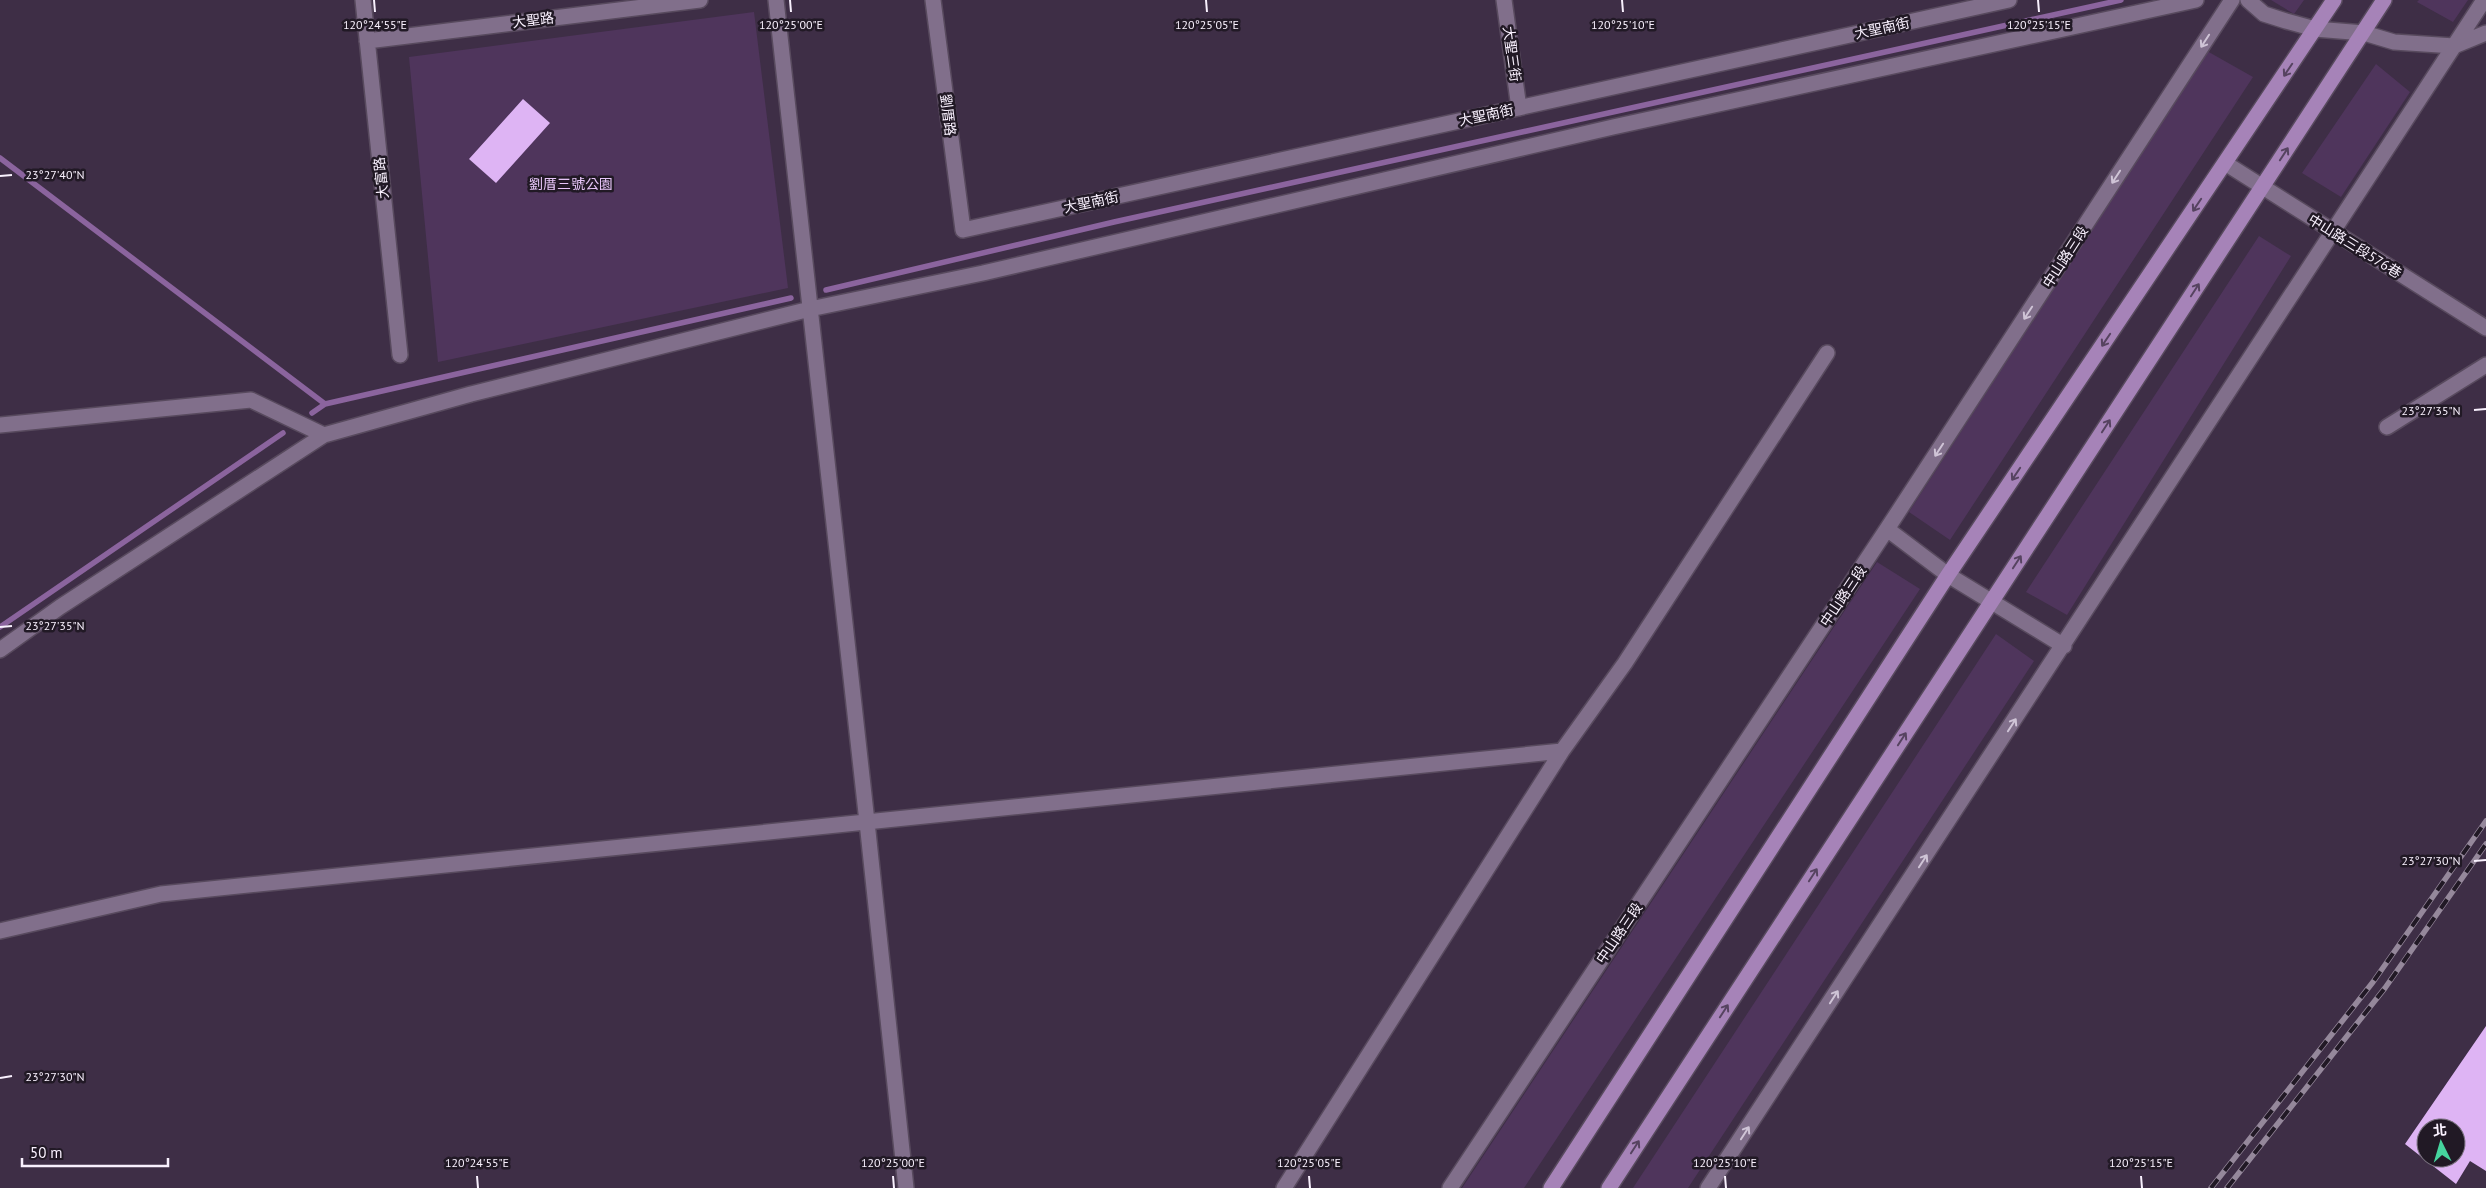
<svg xmlns="http://www.w3.org/2000/svg" width="2486" height="1188" viewBox="0 0 2486 1188" font-family="'PT Sans','Noto Sans TC',sans-serif">
  <style>
    .green { fill: #4f355c }
    .lines { fill: none; stroke-linecap: round; stroke-linejoin: round }
    .stream { stroke: #8b649e; stroke-width: 5.5 }
    .building { fill: #deb4f4; fill-rule: evenodd }
    .minor-casing { stroke: #584a5e; stroke-width: 18 }
    .major-casing { stroke: #584a5e; stroke-width: 18 }
    .minor { stroke: #816f8b; stroke-width: 15 }
    .major { stroke: #a683b8; stroke-width: 15 }
    .rail-casing { stroke: #95889b; stroke-width: 5.5 }
    .rail { stroke: #211925; stroke-width: 4; stroke-dasharray: 11; stroke-linecap: butt }
    .oneway { stroke: #cfc4d6 }
    .oneway2 { stroke: #564360 }
    .ticks { fill: none; stroke: #f9f1fe; stroke-width: 2 }
    .labels { text-anchor: middle; dominant-baseline: central; stroke-width: 5; stroke-linejoin: round; paint-order: stroke }
    .street-label { font-size: 14px; fill: #f9f1fe; stroke: #211925 }
    .park-label { font-size: 14px; fill: #e5c4f7; stroke: #211925 }
    .ticks-label { font-size: 12px; text-anchor: middle; fill: #f9f1fe; stroke: #211925; stroke-width: 5; stroke-linejoin: round; paint-order: stroke }
  </style>
  <rect width="100%" height="100%" fill="#3e2e46"/>
  <path class="green" d="M2271 0H2304L2294 14Z
    M2419 0H2468L2453 22 2417 2Z
    M754 12 788 288 438 362 409 57Z
    M2207 51 2253 77 1950 540 1909 512Z
    M2376 64 2410 92 2341 197 2302 173Z
    M2259 236 2291 256 2067 615 2026 592Z
    M1877 562 1920 589 1524 1188H1462Z
    M1996 634 2034 661 1688 1188H1633Z"/>
  <g class="lines">
    <path class="stream" d="M0 158 325 404
      M826 290 1114 222 2121 0
      M312 413 325 404 791 298
      M0 627 283 433"/>
  </g>
  <path class="building" d="M523 99 550 123 496 183 469 159Z
    M2486 1026V1171L2470 1161 2456 1184 2405 1144ZM2426 1128H2456V1158H2426Z"/>
  <g class="lines">
    <g class="minor-casing">
      <path id="minor" d="M363 0 400 355
        M776 0 867 822 906 1188
        M933 0 963 230 2009 0
        M1504 0 1519 108
        M2248 0 2264 14 2286 21 2315 29 2364 33 2394 42 2454 46 2486 33
        M367 41 700 0
        M2225 163 2486 328
        M0 425 251 400 324 435
        M2387 427 2486 365
        M1887 529 1948 575 2064 646
        M0 650 60 607 324 435 471 394 810 309 983 273 1613 127 2196 0
        M0 931 161 894 1562 751
        M1284 1188 1562 751 1625 663 1827 353
        M1450 1188 1887 529 2232 0
        M1708 1188 2484 0"/>
    </g>
    <g class="major-casing">
      <path id="major" d="M1551 1188 1948 575 2334 0
        M1609 1188 2384 0"/>
    </g>
    <use href="#minor" class="minor"/>
    <use href="#major" class="major"/>
    <g class="rail-casing">
      <path id="rail" d="M2211 1188 2373 982 2486 821
        M2227 1188 2385 988 2486 844"/>
    </g>
    <use href="#rail" class="rail"/>
  </g>
  <defs><path id="oneway-shaft" d="M-6 0H5M1.5-3L5.5 0L1.5 3" fill="none" stroke-width="1.6" stroke-linecap="round" stroke-linejoin="round" transform="scale(1.25)"/></defs>
  <g class="oneway">
    <use href="#oneway-shaft" transform="translate(2205 41) rotate(123)"/>
    <use href="#oneway-shaft" transform="translate(2116 177) rotate(123)"/>
    <use href="#oneway-shaft" transform="translate(2028 313) rotate(123)"/>
    <use href="#oneway-shaft" transform="translate(1939 450) rotate(123)"/>
    <use href="#oneway-shaft" transform="translate(2012 725) rotate(-57)"/>
    <use href="#oneway-shaft" transform="translate(1923 861) rotate(-57)"/>
    <use href="#oneway-shaft" transform="translate(1834 997) rotate(-57)"/>
    <use href="#oneway-shaft" transform="translate(1745 1133) rotate(-57)"/>
  </g>
  <g class="oneway2">
    <use href="#oneway-shaft" transform="translate(2288 70) rotate(124)"/>
    <use href="#oneway-shaft" transform="translate(2284 154) rotate(-57)"/>
    <use href="#oneway-shaft" transform="translate(2197 205) rotate(124)"/>
    <use href="#oneway-shaft" transform="translate(2195 290) rotate(-57)"/>
    <use href="#oneway-shaft" transform="translate(2106 340) rotate(124)"/>
    <use href="#oneway-shaft" transform="translate(2106 426) rotate(-57)"/>
    <use href="#oneway-shaft" transform="translate(2016 474) rotate(124)"/>
    <use href="#oneway-shaft" transform="translate(2017 562) rotate(-57)"/>
    <use href="#oneway-shaft" transform="translate(1902 739) rotate(-57)"/>
    <use href="#oneway-shaft" transform="translate(1813 875) rotate(-57)"/>
    <use href="#oneway-shaft" transform="translate(1724 1011) rotate(-57)"/>
    <use href="#oneway-shaft" transform="translate(1635 1147) rotate(-57)"/>
  </g>
  <path class="ticks" d="M374 0 375 12M790 0 791 12M1206 0 1207 12M1622 0 1623 12M2038 0 2039 12M0 176 12 175M2474 410 2486 409M0 627 12 626M2474 861 2486 860M0 1078 12 1076M477 1176 478 1188M893 1176 894 1188M1309 1176 1310 1188M1725 1176 1726 1188M2141 1176 2142 1188"/>
  <g class="labels">
    <g class="street-label">
      <text transform="translate(533 20) rotate(-7)">大聖路</text>
      <text transform="translate(1882 28) rotate(-12)">大聖南街</text>
      <text transform="translate(1512 54) rotate(82)">大聖三街</text>
      <text transform="translate(948 115) rotate(83)">劉厝路</text>
      <text transform="translate(1486 115) rotate(-12)">大聖南街</text>
      <text transform="translate(381 178) rotate(-96)">大富路</text>
      <text transform="translate(1091 202) rotate(-12)">大聖南街</text>
      <text transform="translate(2355 246) rotate(32)">中山路三段576巷</text>
      <text transform="translate(2065 257) rotate(-57)">中山路三段</text>
      <text transform="translate(1843 596) rotate(-56)">中山路三段</text>
      <text transform="translate(1619 933) rotate(-56)">中山路三段</text>
    </g>
    <g class="park-label">
      <text x="571" y="184">劉厝三號公園</text>
    </g>
  </g>
  <g class="ticks-label">
    <text x="375" y="29">120°24'55"E</text>
    <text x="791" y="29">120°25'00"E</text>
    <text x="1207" y="29">120°25'05"E</text>
    <text x="1623" y="29">120°25'10"E</text>
    <text x="2039" y="29">120°25'15"E</text>
    <text x="55" y="179">23°27'40"N</text>
    <text x="2431" y="415">23°27'35"N</text>
    <text x="55" y="630">23°27'35"N</text>
    <text x="2431" y="865">23°27'30"N</text>
    <text x="55" y="1081">23°27'30"N</text>
    <text x="477" y="1167">120°24'55"E</text>
    <text x="893" y="1167">120°25'00"E</text>
    <text x="1309" y="1167">120°25'05"E</text>
    <text x="1725" y="1167">120°25'10"E</text>
    <text x="2141" y="1167">120°25'15"E</text>
  </g>
  <g transform="translate(2441 1143) rotate(355)"><circle r="24" fill="#211925" stroke="#776f7c"/>
  <path d="M0-4L9 19L0 12L-9 19Z" fill="#46d49e"/>
  <text y="-8" font-size="14" font-weight="bold" text-anchor="middle" fill="#f9f1fe">北</text>
  </g>
  <path d="M22 1158v8h146v-8" fill="none" stroke="#f9f1fe" stroke-width="2.5"/>
  <text x="30" y="1158" font-size="15" fill="#f9f1fe" stroke="#211925" stroke-width="4" paint-order="stroke">50 m</text>
</svg>
